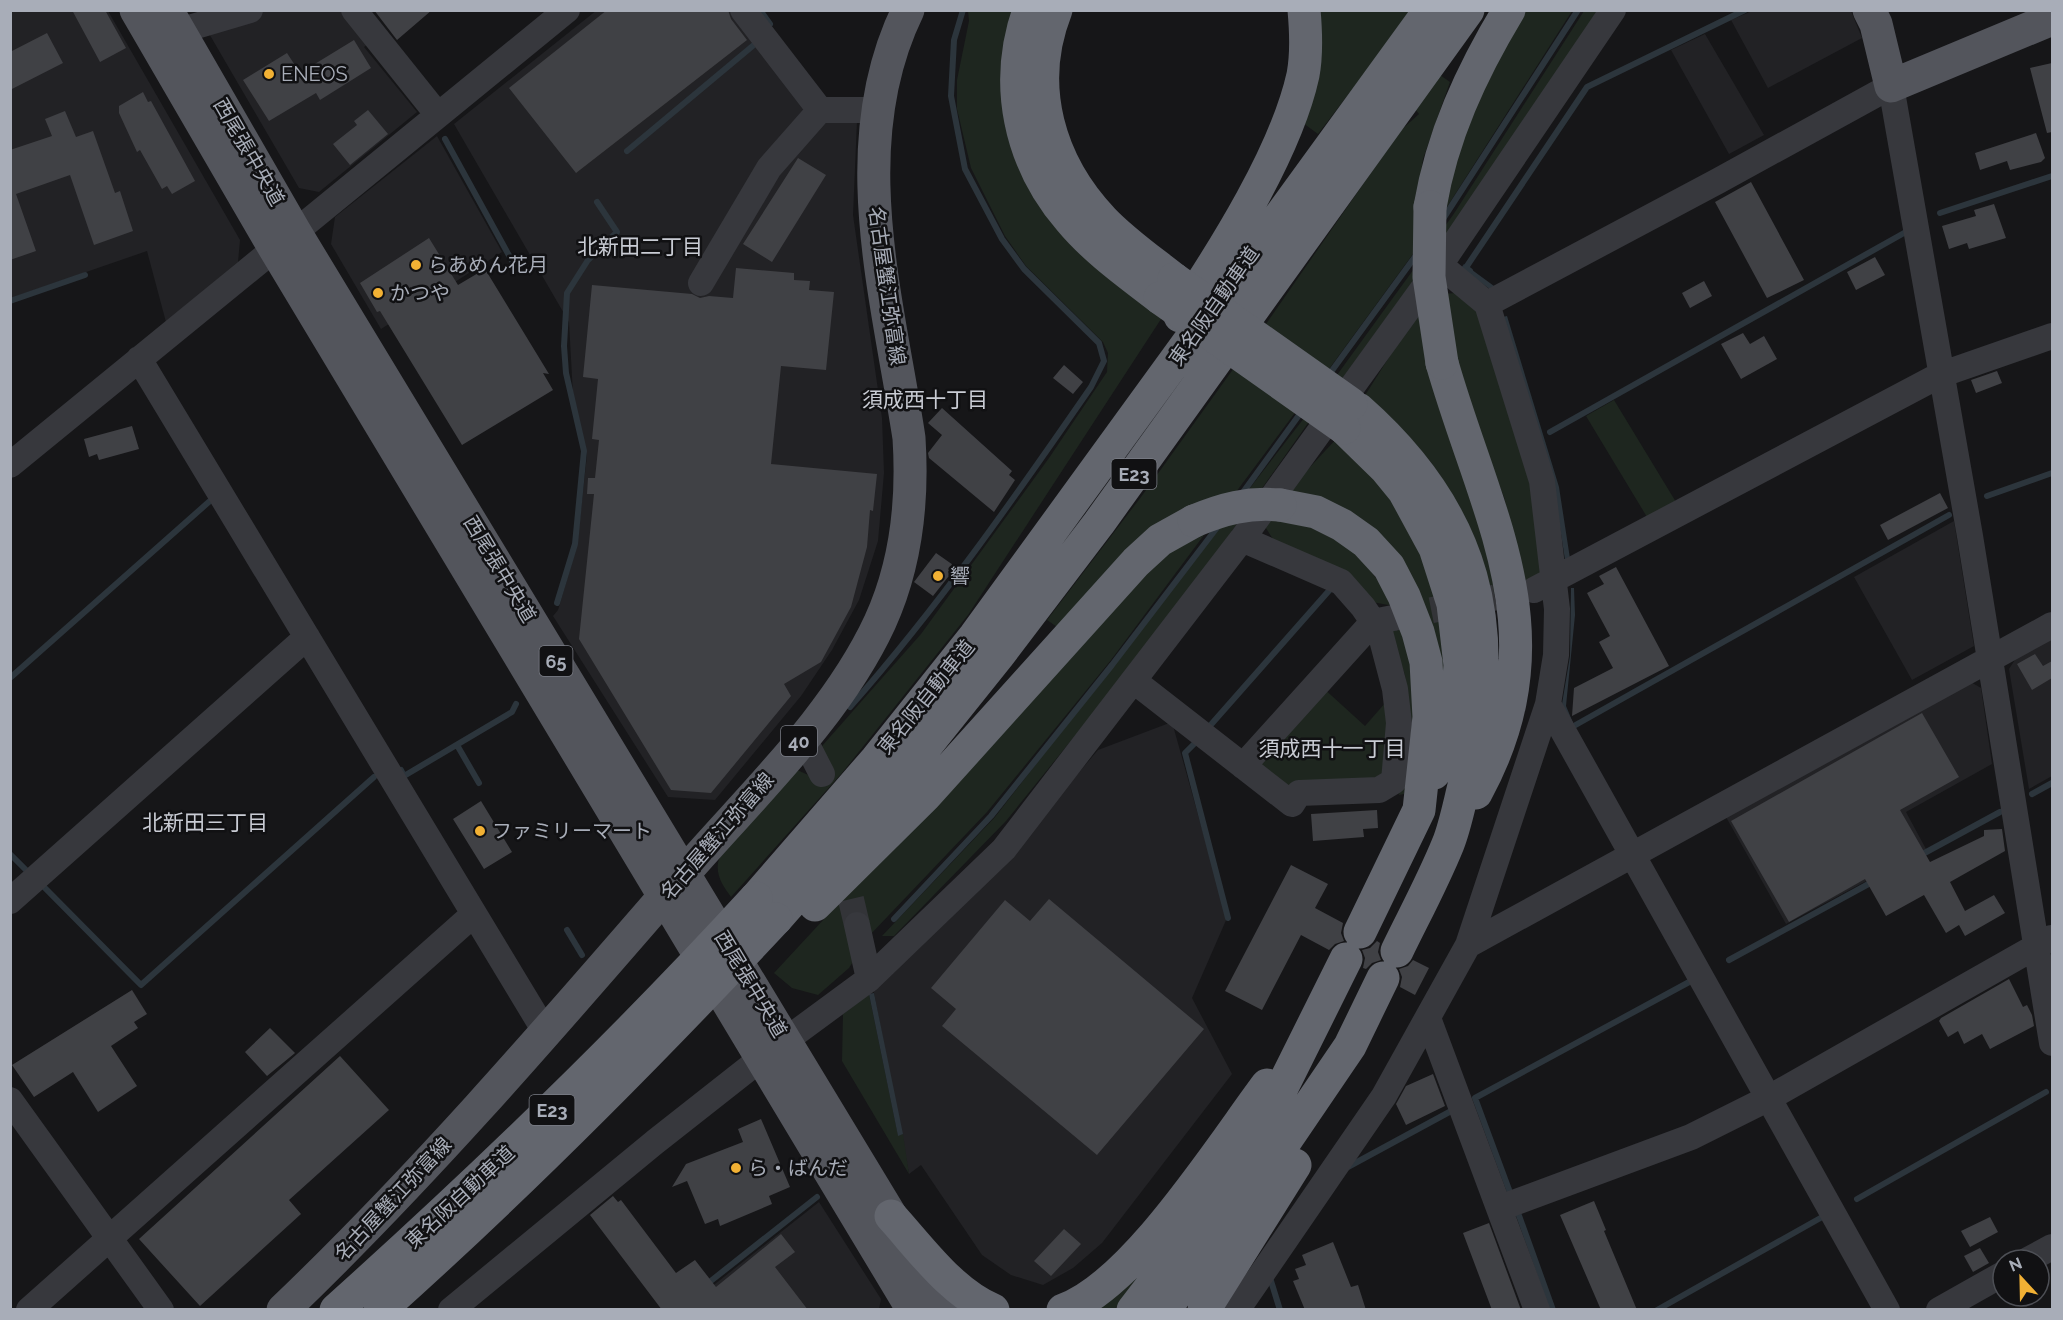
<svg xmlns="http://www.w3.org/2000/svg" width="2063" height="1320" viewBox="0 0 2063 1320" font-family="Raleway,'Noto Sans JP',sans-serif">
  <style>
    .built { fill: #222225 }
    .green { fill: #1e261f }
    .water { fill: #2c353c }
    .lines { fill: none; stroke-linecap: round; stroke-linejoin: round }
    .stream { stroke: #2c353c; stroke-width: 6 }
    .building { fill: #404145 }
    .minor-tunnel { stroke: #333438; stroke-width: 26; stroke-dasharray: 26 13; stroke-linecap: butt }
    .minor { stroke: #37383d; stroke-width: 26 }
    .major { stroke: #53555c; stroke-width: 33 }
    .highway { stroke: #63666e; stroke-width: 33 }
    .highway-bridge { stroke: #63666e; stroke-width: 33 }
    .poi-dot { fill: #f2b134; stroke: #111113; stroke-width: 2 }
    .labels { text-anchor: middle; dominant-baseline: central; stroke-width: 5; stroke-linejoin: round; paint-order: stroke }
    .shield { fill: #111113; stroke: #7b7e86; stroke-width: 1.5 }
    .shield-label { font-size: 18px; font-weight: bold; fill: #a8adb8 }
    .poi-label { font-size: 20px; fill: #a8adb8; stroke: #111113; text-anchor: start }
    .street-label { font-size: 20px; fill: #a8adb8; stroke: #111113 }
    .neighbourhood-label { font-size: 21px; fill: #c9ccd4; stroke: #111113 }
  </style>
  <rect width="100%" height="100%" fill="#161618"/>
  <path class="built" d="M597 10 733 11 810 112 857 121 853 215 882 418 884 473 878 541 859 600 832 650 801 696 715 800 668 797 553 616 558 610 577 546 587 455 573 395 569 322 454 124Z
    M10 11H108L240 240 238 262 166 322 147 251 11 298Z
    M267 11H342L368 44 364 47 417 112 319 192 299 188 204 25Z
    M1752 11H1851L1862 38 1768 88 1731 20Z
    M1705 34 1764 135 1729 154 1671 50Z
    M437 136 502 252 381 329 331 244 335 217Z
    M1954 521 1974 646 1912 680 1854 577Z
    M2052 636V776L2029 789 2009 669 2018 655Z
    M1969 681 1981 688 1992 764 1906 812 1926 849 1786 924 1726 817Z
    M1172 722 1227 918 1192 998 1232 1074 1102 1243 1073 1268 1043 1285 1011 1275 982 1255 921 1165 909 1174 873 988 1007 857 1098 750Z
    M819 1202 881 1299 879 1309 682 1310Z"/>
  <path class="green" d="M968 11H1018L1010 37 1163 316 968 615 842 773 731 897C724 887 716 877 718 863 722 843 779 787 795 769L817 779 828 768 822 746 921 634 1049 458 1107 372 1108 353 1103 342 1026 266 1005 236 971 168 957 109V80L969 21Z
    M1318 11H1412L1318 134 1303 123Z
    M1525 11H1572L1445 210 1329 369 1266 324 1400 131 1419 114 1414 108 1440 75 1450 82 1423 159 1416 206 1467 107Z
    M1584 11H1600L1503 158 1342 379 1337 375 1453 215Z
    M1457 293 1478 308 1532 479 1546 580 1525 588 1504 497 1469 408 1500 593 1490 595C1477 562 1467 528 1452 496 1433 457 1398 424 1364 397L1415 316 1440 294Z
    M1239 361 1300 406 1111 660 987 812 869 936 849 968 818 995 792 988 774 973 1115 605 1060 629 1047 620 1141 497Z
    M1614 400 1679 507 1650 522 1586 416Z
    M1308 413 1313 416 1174 613 1006 821 894 936H882L995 817Z
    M1338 437 1389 487 1441 596 1446 694 1422 608 1286 493Z
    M1265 518C1279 520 1293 521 1307 525 1345 534 1376 573 1394 606L1372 602 1276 544 1264 525Z
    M1403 625 1412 655 1418 741 1404 794 1399 795 1409 712 1405 675 1389 629Z
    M1321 686 1365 726 1393 694 1385 780 1286 793 1255 769Z
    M869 994 898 1135 903 1134 909 1174 842 1061 843 1014Z
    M1139 1271 1145 1274 1115 1309 1098 1310Z"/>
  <path class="water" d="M1464 264 1494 286 1491 290 1461 268Z
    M1507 316 1559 487 1571 565 1566 566 1554 489 1503 317Z
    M1571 588H1574L1575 615 1566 706 1574 725 1561 710 1570 656Z
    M874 993 903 1134 898 1136 869 994Z"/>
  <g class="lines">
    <path class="stream" d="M760 10 770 24
      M445 139 517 270
      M627 151 755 44
      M1940 213 2052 176
      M1443 219 1578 10
      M1470 271 1466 268 1467 266 1587 87 1745 10
      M10 301 85 275
      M1328 376 1417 254
      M1550 432 1904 233
      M1241 495 1302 411
      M1987 496 2052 473
      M557 603 575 544 584 451 566 373 564 346 567 293 588 260 617 232 597 202
      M10 678 211 500
      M850 707C939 606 1015 497 1091 387L1104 361 1099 343 1024 269 1002 239 965 169 951 96 954 40 963 10
      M1572 727 1949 515
      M1208 728 1334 585
      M1199 739 1185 753 1228 918
      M457 745 479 783
      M401 770 404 776 512 712 516 704
      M2032 794 2052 783
      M10 854 26 870
      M1919 856 2000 812
      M42 885 141 985 374 777
      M894 919 991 816 1112 665 1219 525
      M567 930 582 955
      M1729 960 1874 881
      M1346 1168 1453 1110
      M1511 1195 1475 1098 1691 981
      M1857 1199 2046 1092
      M1517 1210 1553 1310
      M1271 1281 1280 1310
      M707 1284 817 1197
      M1657 1310 1824 1216"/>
  </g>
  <path class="building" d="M72 10H105L126 48 100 62Z
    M374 10H432L397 40Z
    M607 10H728L731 19 747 40 576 173 509 88Z
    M47 33 63 63 10 90V52Z
    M354 40 371 68 320 100 316 93 269 121 243 80 287 53 300 73Z
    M2052 63V132L2047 133 2030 68Z
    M143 92 148 102 151 101 195 181 172 194 167 186 162 189 140 150 137 152 119 113V106Z
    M368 110 388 134 350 165 333 144 357 125 354 121Z
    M65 111 76 137 93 131 115 193 120 191 133 231 94 245 70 175 16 194 36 251 10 260V150L52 136 45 119Z
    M2036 133 2045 158 2041 162 2010 170 2007 161 1980 170 1975 153Z
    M798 158 826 175 772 262 743 244Z
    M1751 182 1804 280 1767 298 1715 202Z
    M1994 204 2006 238 1969 249 1967 243 1949 249 1942 226 1976 216 1974 210Z
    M429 238 458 285 485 269 549 374 543 373 553 390 462 445 380 311 377 312 360 283Z
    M1875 257 1885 275 1856 290 1847 272Z
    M736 268 794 273V280L810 281 809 290 834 292 826 370 781 366 771 464 877 474 873 511 870 510 867 547 851 607 821 662 784 684 791 696 711 793 671 790 579 639 594 494H587L588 478H595L599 440 592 439 598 379 583 377 592 285 692 294 700 298 709 296 733 298Z
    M1704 281 1712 296 1690 308 1682 293Z
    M1743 333 1750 344 1764 336 1777 359 1741 379 1721 344Z
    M1064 365 1083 382 1073 394 1053 378Z
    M1997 371 2002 383 1976 393 1971 380Z
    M942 408 1012 471 1009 475 1015 480 994 512 929 458 928 453 942 435 928 423Z
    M132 426 139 449 99 460 97 454 89 457 84 439Z
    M1940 493 1948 508 1888 540 1880 525Z
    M936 553 956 567 933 596 914 582Z
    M1616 567 1669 666 1572 716 1574 688 1613 668 1599 642 1610 636 1587 593 1604 584 1599 576Z
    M2035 654 2043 666 2052 661V678L2032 690 2017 664Z
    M1922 713 1959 777 1900 810 1930 862 1984 836V830L2002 829 2005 851 1950 882 1965 911 1994 895 2005 913 1965 936 1959 925 1946 933 1924 895 1886 916 1865 879 1789 922 1731 821Z
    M481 801 512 852 484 869 453 819Z
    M1377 810 1378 828 1363 829 1364 837 1313 841 1311 814Z
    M1291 865 1328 884 1315 908 1343 923 1341 933 1344 941 1335 944 1329 950 1301 935 1262 1010 1225 991Z
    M1049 899 1204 1029 1097 1155 942 1026 956 1009 931 988 1005 900 1030 921Z
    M1377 941 1380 943 1378 952 1381 960 1372 963 1366 969 1363 968 1365 958 1362 950 1370 948Z
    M1413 960 1429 968 1415 995 1400 987 1402 977 1399 969 1408 966Z
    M2009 979 2023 1007 2027 1005 2032 1015 2034 1026 1990 1049 1982 1034 1964 1044 1958 1031 1948 1037 1939 1021 1941 1018Z
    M132 990 147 1014 134 1022 138 1028 111 1046 137 1086 98 1112 73 1072 34 1097 12 1065Z
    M270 1028 295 1053 267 1076 245 1052Z
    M340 1056 389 1110 289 1200 301 1214 200 1306 139 1239Z
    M1433 1074 1445 1106 1406 1125 1396 1104 1406 1086Z
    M761 1119 790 1187 769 1196 772 1204 720 1226 718 1219 705 1224 687 1181 672 1187 686 1164 743 1142 738 1129Z
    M613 1196 618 1202 621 1200 676 1273 695 1260 716 1287 781 1234 795 1252 775 1267 808 1310H662L590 1215Z
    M1594 1201 1606 1230 1604 1231 1637 1310H1601L1560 1215Z
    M1990 1217 1998 1232 1970 1247 1961 1231Z
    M1489 1223 1521 1310H1492L1463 1233Z
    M1064 1229 1081 1244 1051 1276 1034 1261Z
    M1333 1242 1351 1287 1358 1285 1366 1310H1305L1293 1281 1299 1279 1295 1269 1306 1265 1302 1255Z
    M1980 1248 1989 1263 1973 1272 1964 1256Z"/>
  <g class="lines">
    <path class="minor-tunnel" d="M1393 618 1527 591
      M842 861 857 925"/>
    <path class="minor" d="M354 10 438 115
      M743 10 820 110H876
      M179 31 250 10
      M1440 265 1487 304 1718 181 1891 86 1970 536 2052 1043
      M701 283 769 168 820 110
      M1487 304 1542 481 1557 609 1556 655 1548 704 1887 1310
      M139 359 546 1033
      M10 465 567 10
      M1534 590 1940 375 2052 336
      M1134 681 1292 804 1299 793 1379 790 1394 781 1399 723 1395 689 1380 632 1363 607 1341 582 1242 539
      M803 737 822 774
      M1243 766 1373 622 1393 618
      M10 901 307 637
      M857 925 869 979
      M1468 945 2052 625
      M1428 1018 1537 1310
      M10 1100 161 1310
      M1500 1208 1691 1137 1769 1098 2051 938
      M2028 1260 2052 1247
      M29 1310 474 914
      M451 1310 655 1142 763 1057 869 979 1004 849 1242 539 1440 265 1613 10
      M1237 1310 1384 1096 1468 945 1548 704
      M1939 1310 2003 1274"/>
    <path class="major" d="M136 10 275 249 913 1310
      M167 10 295 232 948 1310
      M1869 10 1876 24 1891 86 2052 19
      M283 1310C427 1172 557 1020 687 870 754 793 837 715 880 622 906 565 913 500 909 438 888 299 842 145 908 10"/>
    <path class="highway" d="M1029 10C1003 83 1019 161 1070 220 1095 250 1129 274 1160 298
      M1056 10C1026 86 1049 163 1103 220 1124 242 1150 260 1174 279
      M1430 207C1442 136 1471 73 1509 10
      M1180 316C1224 250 1286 152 1303 75 1307 54 1306 32 1304 10
      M1442 363C1486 517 1563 634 1476 793
      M1358 409C1476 513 1505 628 1466 778 1460 800 1456 824 1448 844 1433 881 1414 916 1397 951
      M1344 428 1386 469 1404 491 1435 548 1453 604 1460 665 1456 717 1434 773
      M1280 505 1316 512 1342 525 1366 542 1389 567 1404 596 1418 632 1426 662 1429 717 1419 810 1360 932
      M756 898 876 760 975 636 1430 10
      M815 905 926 795 1136 562 1160 540 1194 521
      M776 919 901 777 998 656 1099 523 1468 10
      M891 1216C921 1249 951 1292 993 1310
      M1063 1310C1133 1286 1222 1145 1267 1085
      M1133 1310 1211 1209 1252 1148 1346 959
      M1164 1310 1229 1224 1350 1046 1383 978
      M1204 1310 1295 1165"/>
    <path class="highway-bridge" d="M1430 207 1429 277 1442 363
      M1174 279 1351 404
      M1160 298 1344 428
      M1194 521C1223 509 1248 502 1280 505
      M336 1310C483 1178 623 1043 756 898
      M380 1310C519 1186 649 1055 776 919"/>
  </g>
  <g class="poi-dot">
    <circle cx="269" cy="74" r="6"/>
    <circle cx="416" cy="265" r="6"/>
    <circle cx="378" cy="293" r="6"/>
    <circle cx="938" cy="576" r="6"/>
    <circle cx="480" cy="831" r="6"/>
    <circle cx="736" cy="1168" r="6"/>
  </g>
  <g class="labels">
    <g class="shield">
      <rect x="1111.5" y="459" width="45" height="30" rx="4.5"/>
      <rect x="539.5" y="646" width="33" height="30" rx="4.5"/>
      <rect x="781" y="726" width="36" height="30" rx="4.5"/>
      <rect x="529.5" y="1095" width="45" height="30" rx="4.5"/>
    </g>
    <g class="shield-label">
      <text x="1134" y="474">E23</text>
      <text x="556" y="661">65</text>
      <text x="799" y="741">40</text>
      <text x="552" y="1110">E23</text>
    </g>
    <g class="poi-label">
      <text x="281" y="74">ENEOS</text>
      <text x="428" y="265">らあめん花月</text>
      <text x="390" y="293">かつや</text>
      <text x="950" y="576">響</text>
      <text x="492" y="831">ファミリーマート</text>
      <text x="748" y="1168">ら・ばんだ</text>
    </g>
    <g class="street-label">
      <text transform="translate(249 152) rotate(60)">西尾張中央道</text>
      <text transform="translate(887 286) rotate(82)">名古屋蟹江弥富線</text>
      <text transform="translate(1214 306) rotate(-55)">東名阪自動車道</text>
      <text transform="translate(500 569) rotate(59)">西尾張中央道</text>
      <text transform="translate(926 697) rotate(-51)">東名阪自動車道</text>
      <text transform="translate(717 836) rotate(-49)">名古屋蟹江弥富線</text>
      <text transform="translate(751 984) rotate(59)">西尾張中央道</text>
      <text transform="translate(460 1197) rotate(-43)">東名阪自動車道</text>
      <text transform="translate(393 1199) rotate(-47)">名古屋蟹江弥富線</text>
    </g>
    <g class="neighbourhood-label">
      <text x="640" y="246">北新田二丁目</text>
      <text x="925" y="399">須成西十丁目</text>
      <text x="1332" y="748">須成西十一丁目</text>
      <text x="205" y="822">北新田三丁目</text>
    </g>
  </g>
  <rect width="2063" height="1320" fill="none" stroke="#a8adb8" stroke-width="24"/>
  <g transform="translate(2021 1278) rotate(338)"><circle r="28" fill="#111113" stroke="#4d4f55" stroke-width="1.5"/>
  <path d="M0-4.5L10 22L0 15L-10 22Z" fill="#f2b134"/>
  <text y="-9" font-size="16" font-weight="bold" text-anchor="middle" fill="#a8adb8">N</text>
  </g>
</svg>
